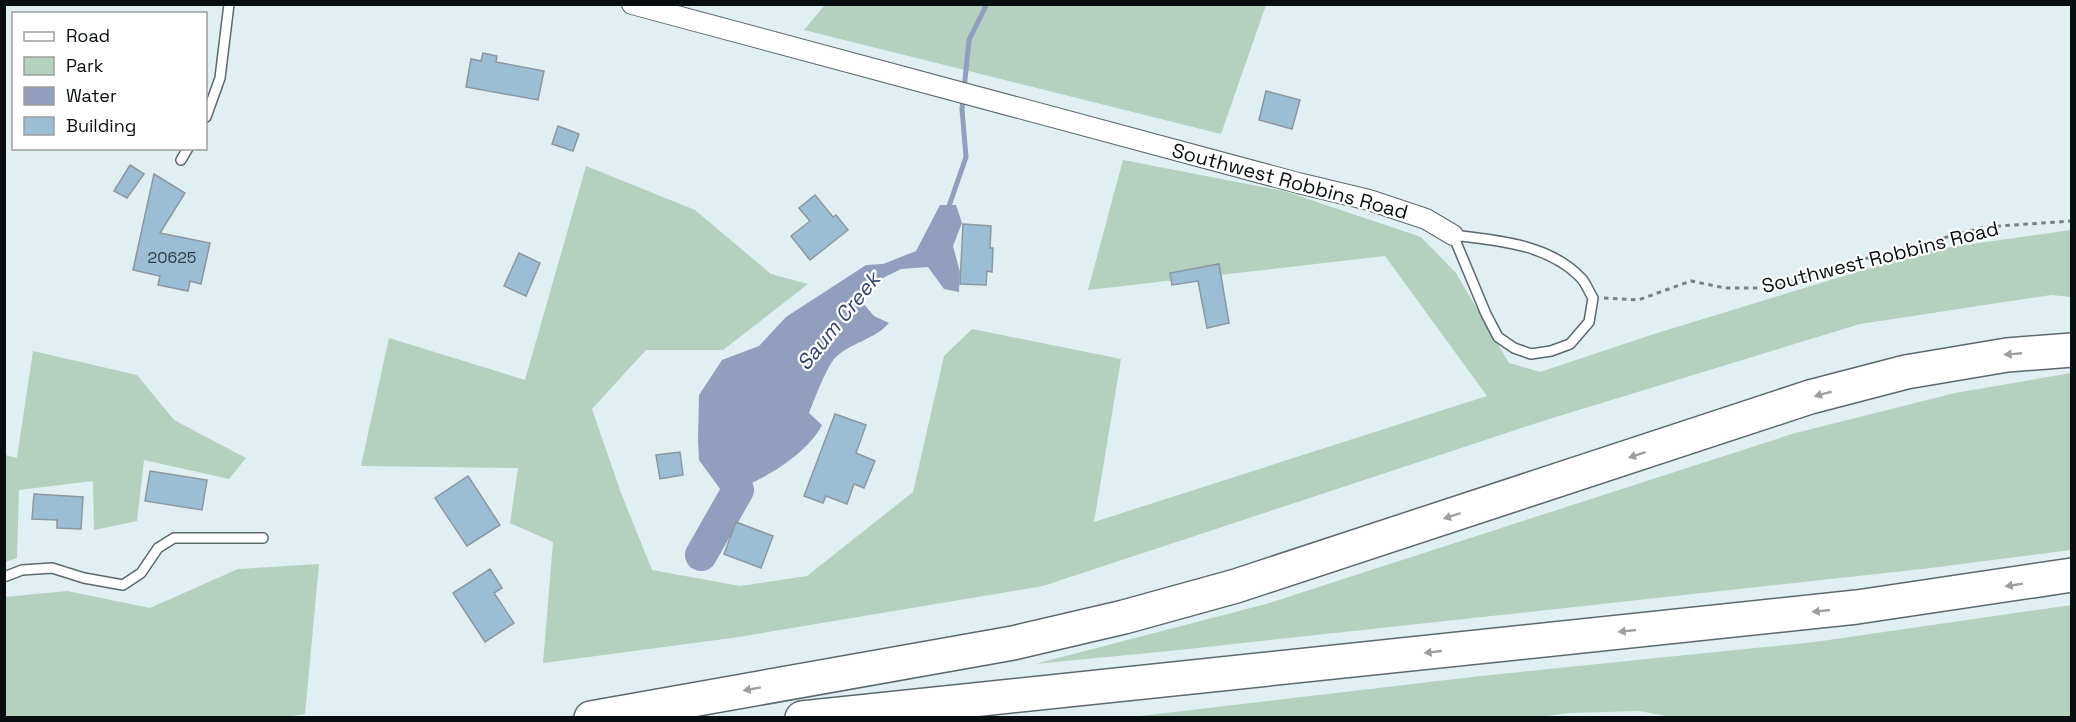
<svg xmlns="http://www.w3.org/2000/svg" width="2076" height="722" viewBox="0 0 2076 722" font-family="'Space Grotesk',sans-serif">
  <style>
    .green { fill: #b3d1be }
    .water { fill: #909fbe }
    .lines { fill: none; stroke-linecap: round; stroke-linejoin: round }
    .stream { stroke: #909fbe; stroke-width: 5 }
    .river { stroke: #909fbe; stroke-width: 32 }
    .building { fill: #9cbed5; stroke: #8c979f; stroke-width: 1.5 }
    .lane-casing { stroke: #5c696c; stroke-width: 12 }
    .street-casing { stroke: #5c696c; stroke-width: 22 }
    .highway-casing { stroke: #5c696c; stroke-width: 36 }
    .path { stroke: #758183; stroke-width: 3; stroke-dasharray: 4.5 4.5; stroke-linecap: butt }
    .lane { stroke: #fff; stroke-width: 9 }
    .street { stroke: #fff; stroke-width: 20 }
    .highway { stroke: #fff; stroke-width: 33 }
    .oneway { fill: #9c9f9f }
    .labels { text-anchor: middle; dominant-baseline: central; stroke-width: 4.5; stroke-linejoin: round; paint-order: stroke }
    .number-label { font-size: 16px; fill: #2d3a40 }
    .street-label { font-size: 20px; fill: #080e0f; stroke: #fff }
    .water-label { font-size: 21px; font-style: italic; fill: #314470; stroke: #fff }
  </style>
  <rect width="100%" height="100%" fill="#dfeff2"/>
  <path class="green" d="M825 5V4L1266 5 1221 134 804 30Z
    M1123 160 1284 191 1421 237 1456 273 1509 363 1540 372 1654 334 1929 250 2071 230V297L2051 295 1860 324 1546 420 1043 586 732 638 543 663 553 542 510 523 518 468 361 466 389 338 525 380 586 166 695 210 771 274 808 284 723 350H646L592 409 621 493 652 570 740 586 807 576 913 492 944 356 972 329 1121 359 1094 522 1487 396 1385 256 1088 290Z
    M33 351 137 375 174 420 246 458 229 479 144 460 137 521 94 530 93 481 19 490 17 558 5 562V455L17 458Z
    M2071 373V550L1922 569 1179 650 1035 664 1266 604 1792 434 1955 393Z
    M319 564 305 714 279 718 5 717V597L67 591 150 608 238 569Z
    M2071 605V717L1676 718 1640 711 1569 713 1531 718 1132 717 1481 676 1815 642Z"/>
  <path class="water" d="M940 205H956L962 223 953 246 960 272 959 292 944 289 928 267 901 269 875 282 863 303 874 316 889 323C874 340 851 342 835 358 827 366 814 400 809 413L822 425C807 455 756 486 723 493L699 460 698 439 699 395 722 360 759 346 786 317 866 265 883 264 916 251Z"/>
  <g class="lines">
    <path class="stream" d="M948 209 966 157 962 109 969 40 987 4"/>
    <path class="river" d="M701 555 738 490"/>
  </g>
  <path class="building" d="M483 53 497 56 496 62 544 71 538 100 466 87 471 59 481 61Z
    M1266 91 1300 100 1292 129 1259 120Z
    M558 126 579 134 573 151 552 144Z
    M130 165 144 174 127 198 114 191Z
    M154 174 185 193 160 233 210 243 201 284 190 281 188 291 158 285 160 276 133 270Z
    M815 195 833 217 836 215 848 230 810 260 791 236 810 221 799 208Z
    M963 224 991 226 990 248H993L992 272 987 271 986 285 960 284Z
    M519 253 540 263 526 296 504 286Z
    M1219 264 1229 323 1207 328 1198 281 1172 285 1170 273Z
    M835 414 866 425 856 453 875 461 864 488 854 484 847 504 826 496 823 503 804 496Z
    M680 452 683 475 660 479 656 455Z
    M150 471 207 480 202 510 145 501Z
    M468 476 500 525 467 546 435 498Z
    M34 494 83 497 81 529 57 528V520L32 519Z
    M736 522 773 536 761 568 724 554Z
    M490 569 502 588 494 593 514 623 485 642 453 593Z"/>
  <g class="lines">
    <g class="lane-casing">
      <path id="lane" d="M206 117 220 78 229 4
        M181 160 188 148
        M1453 235C1496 240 1549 244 1581 278 1586 283 1589 292 1593 298L1589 322 1570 344 1551 351 1531 354 1514 348 1498 337 1486 314Z
        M4 577 22 570 52 568 84 578 123 585 141 573 158 548 174 538H263"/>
    </g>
    <g class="street-casing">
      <path id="street" d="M632 4 1298 183 1369 200 1426 219 1453 235"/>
    </g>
    <g class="highway-casing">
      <path id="highway" d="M591 718 1013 643 1124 617 1236 586 1810 397 1906 372 2007 355 2072 350
        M802 718 1857 607 2072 575"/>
    </g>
    <path class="path" d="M1604 298 1638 300 1691 281 1725 288H1770L1864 259 1985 227 2072 221"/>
    <use href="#lane" class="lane"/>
    <use href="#street" class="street"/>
    <use href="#highway" class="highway"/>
  </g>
  <defs><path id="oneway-solid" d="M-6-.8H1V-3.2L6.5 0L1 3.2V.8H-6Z" transform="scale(1.5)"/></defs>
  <g class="oneway">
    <use href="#oneway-solid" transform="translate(2013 354) rotate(175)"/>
    <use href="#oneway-solid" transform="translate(1823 394) rotate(165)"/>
    <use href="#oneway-solid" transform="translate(1637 455) rotate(162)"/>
    <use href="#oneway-solid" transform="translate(1452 516) rotate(162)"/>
    <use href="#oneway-solid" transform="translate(2014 585) rotate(171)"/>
    <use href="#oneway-solid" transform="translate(1821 611) rotate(174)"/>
    <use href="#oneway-solid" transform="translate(1627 631) rotate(174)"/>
    <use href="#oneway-solid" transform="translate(1433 652) rotate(174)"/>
    <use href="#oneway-solid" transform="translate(752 689) rotate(170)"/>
  </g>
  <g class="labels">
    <g class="number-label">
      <text x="172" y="257">20625</text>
    </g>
    <g class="street-label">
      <text transform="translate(1290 181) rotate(15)">Southwest Robbins Road</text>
      <text transform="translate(1880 257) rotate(-14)">Southwest Robbins Road</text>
    </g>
    <g class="water-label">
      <text transform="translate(838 321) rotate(-51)">Saum Creek</text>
    </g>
  </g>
  <rect width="2076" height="722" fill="none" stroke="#080e0f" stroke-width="12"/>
  <rect x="12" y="12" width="195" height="138" fill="#ffffff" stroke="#9c9f9f" stroke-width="1.5"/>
  <rect x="24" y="32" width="30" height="9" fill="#ffffff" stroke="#9c9f9f" stroke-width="1.5"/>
  <text x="66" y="42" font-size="18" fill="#080e0f">Road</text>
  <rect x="24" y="57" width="30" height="18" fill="#b3d1be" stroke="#9c9f9f" stroke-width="1.5"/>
  <text x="66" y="72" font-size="18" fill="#080e0f">Park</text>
  <rect x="24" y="87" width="30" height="18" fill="#909fbe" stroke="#9c9f9f" stroke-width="1.5"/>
  <text x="66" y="102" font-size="18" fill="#080e0f">Water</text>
  <rect x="24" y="117" width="30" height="18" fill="#9cbed5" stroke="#9c9f9f" stroke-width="1.5"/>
  <text x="66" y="132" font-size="18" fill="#080e0f">Building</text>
</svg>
